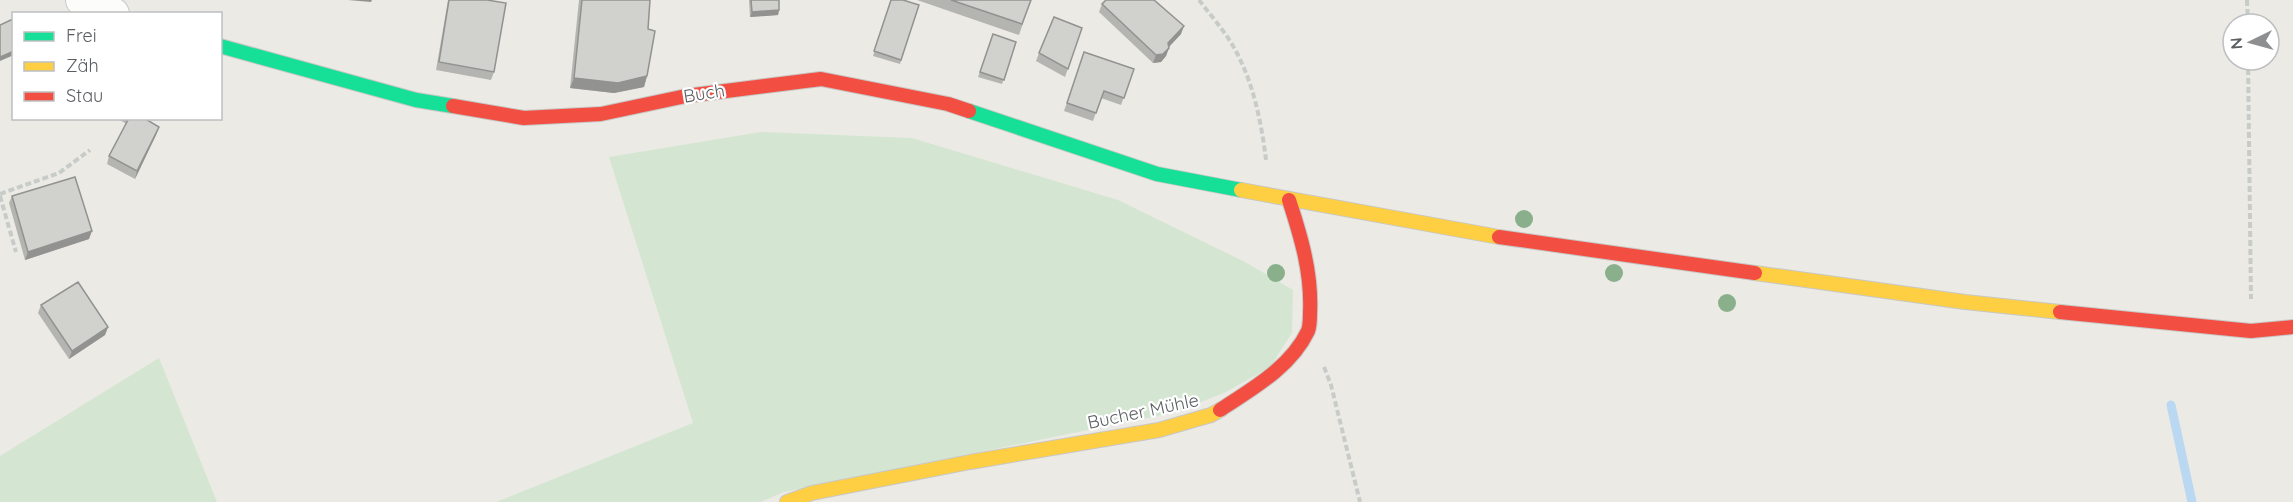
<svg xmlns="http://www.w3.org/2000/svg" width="2293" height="502" viewBox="0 0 2293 502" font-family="Quicksand,sans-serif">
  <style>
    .green { fill: #d4e6d2 }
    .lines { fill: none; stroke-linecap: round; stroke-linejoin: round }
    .stream { stroke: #bbd8f2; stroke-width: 9 }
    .street-casing { stroke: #c7c7c7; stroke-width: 34 }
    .fast-casing { stroke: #c7c7c5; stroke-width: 16 }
    .slow-casing { stroke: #c7c7c5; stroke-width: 16 }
    .jam-casing { stroke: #c7c7c5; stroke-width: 16 }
    .path { stroke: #c8ccc9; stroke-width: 4; stroke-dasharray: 6 3; stroke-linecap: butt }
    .street { stroke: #fcfcfb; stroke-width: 32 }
    .fast { stroke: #16e098; stroke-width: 14 }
    .slow { stroke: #ffcf43; stroke-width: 14 }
    .jam { stroke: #f24e42; stroke-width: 14 }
    .tree { fill: #8ab08b }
    .wall { fill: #b4b4b1 }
    .shaded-wall { fill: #929290 }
    .building { fill: #d1d1ce; stroke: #929290; stroke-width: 1.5 }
    .labels { text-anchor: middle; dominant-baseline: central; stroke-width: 4.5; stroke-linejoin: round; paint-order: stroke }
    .street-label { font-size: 18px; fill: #5b5e62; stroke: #fff }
  </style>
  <rect width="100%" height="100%" fill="#ebeae5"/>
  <path class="green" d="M761 132 912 138 1118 200 1245 262 1293 290 1292 333 1270 367 1226 392 1176 412 784 492 760 502H496L693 423 609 157Z
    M159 358 217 502H0V456Z"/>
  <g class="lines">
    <path class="stream" d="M2171 405 2192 502"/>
    <g class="street-casing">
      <path id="street" d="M82 0 113 14"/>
    </g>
    <g class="fast-casing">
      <path id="fast" d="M220 46 416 100 453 106
        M969 111 1157 174 1241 190"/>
    </g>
    <g class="slow-casing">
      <path id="slow" d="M1241 190 1499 237
        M1755 273 1965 302 2060 312
        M787 502 812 493 970 462 1159 430 1211 415 1220 410"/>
    </g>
    <g class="jam-casing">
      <path id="jam" d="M453 106 524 118 601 114 686 96 821 79 948 104 969 111
        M1499 237 1755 273
        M2060 312 2251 331 2293 327
        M1220 410C1252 389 1291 367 1308 331 1310 326 1310 318 1310 313 1312 273 1301 237 1289 200"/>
    </g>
    <path class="path" d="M1199 0C1209 13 1221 27 1230 41 1252 76 1261 119 1266 160
      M2247 0 2248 24
      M2248 60 2251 299
      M0 194 59 173 90 150
      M0 196 16 252
      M1324 367 1331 385 1360 502"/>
    <use href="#street" class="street"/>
    <use href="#fast" class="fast"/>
    <use href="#slow" class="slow"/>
    <use href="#jam" class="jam"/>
  </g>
  <g class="tree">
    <circle cx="1524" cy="219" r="9"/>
    <circle cx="1276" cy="273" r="9"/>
    <circle cx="1614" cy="273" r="9"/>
    <circle cx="1727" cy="303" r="9"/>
  </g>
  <path class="wall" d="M448 0H487L494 72 491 80 436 70Z
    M579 0H650L648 29 647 76 644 87 614 93 570 88Z
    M749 0H779V10L778 15 750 17Z
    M891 0 919 5 900 64 873 56Z
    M917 0H1031L1019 35Z
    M1102 4 1181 34 1169 47 1166 56 1161 62 1153 63 1099 12Z
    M1082 28 1065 77 1036 61 1039 53Z
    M993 34 1016 42 1002 84 978 77Z
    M1084 52 1134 69 1121 105 1101 98 1093 121 1064 111Z
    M116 118H144L159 127 156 135 135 179 107 164 109 156 127 124Z
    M12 196 89 239 25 260 9 203Z
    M41 305 108 327 105 335 69 359 38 313Z"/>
  <path class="shaded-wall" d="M348 0H372L371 2Z
    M779 10 778 15 750 17 752 12Z
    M1184 26 1181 34 1165 51 1168 43Z
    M1169 48 1166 56 1161 62 1153 63 1156 55Z
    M14 51V55L0 61V57Z
    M647 76 644 87 614 93 570 88 574 78Z
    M159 127 156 135 135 179 137 171Z
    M92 231 89 239 25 260 28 252Z
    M108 327 105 335 69 359 72 351Z"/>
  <path class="building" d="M449 0H487L506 3 494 72 439 62Z
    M582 0H650L648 29 655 31 647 76 618 83 574 78Z
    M751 0H779V10L752 12Z
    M891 0H903L919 5 901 60 874 51Z
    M951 0H1031L1022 24Z
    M1106 0H1154L1184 26 1168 43 1169 48 1163 54 1156 55 1102 4Z
    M1054 17 1082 28 1068 69 1039 53Z
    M13 19 14 51 0 57V25Z
    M993 34 1016 42 1004 80 980 72Z
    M1084 52 1134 69 1124 98 1104 91 1096 113 1067 103Z
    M129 118H144L159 127 137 171 109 156Z
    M75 177 92 231 28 252 12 196Z
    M78 282 108 327 72 351 41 305Z"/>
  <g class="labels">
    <g class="street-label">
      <text transform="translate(704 93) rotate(-9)">Buch</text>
      <text transform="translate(1143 411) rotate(-12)">Bucher Mühle</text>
    </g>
  </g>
  <rect x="12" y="12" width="210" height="108" fill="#ffffff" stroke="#bdbfc0" stroke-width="1.5"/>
  <rect x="24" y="32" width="30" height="9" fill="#16e098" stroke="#bdbfc0" stroke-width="1.5"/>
  <text x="66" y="42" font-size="18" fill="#5b5e62">Frei</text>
  <rect x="24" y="62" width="30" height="9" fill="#ffcf43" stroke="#bdbfc0" stroke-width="1.5"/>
  <text x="66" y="72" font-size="18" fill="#5b5e62">Zäh</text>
  <rect x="24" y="92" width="30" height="9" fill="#f24e42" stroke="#bdbfc0" stroke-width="1.5"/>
  <text x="66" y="102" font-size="18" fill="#5b5e62">Stau</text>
  <g transform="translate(2251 42) rotate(265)"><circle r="28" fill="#ffffff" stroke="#bdbfc0" stroke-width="1.5"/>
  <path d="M0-4.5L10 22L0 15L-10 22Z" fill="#8d8f90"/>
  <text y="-9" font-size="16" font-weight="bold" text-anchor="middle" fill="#5b5e62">N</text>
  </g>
</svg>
